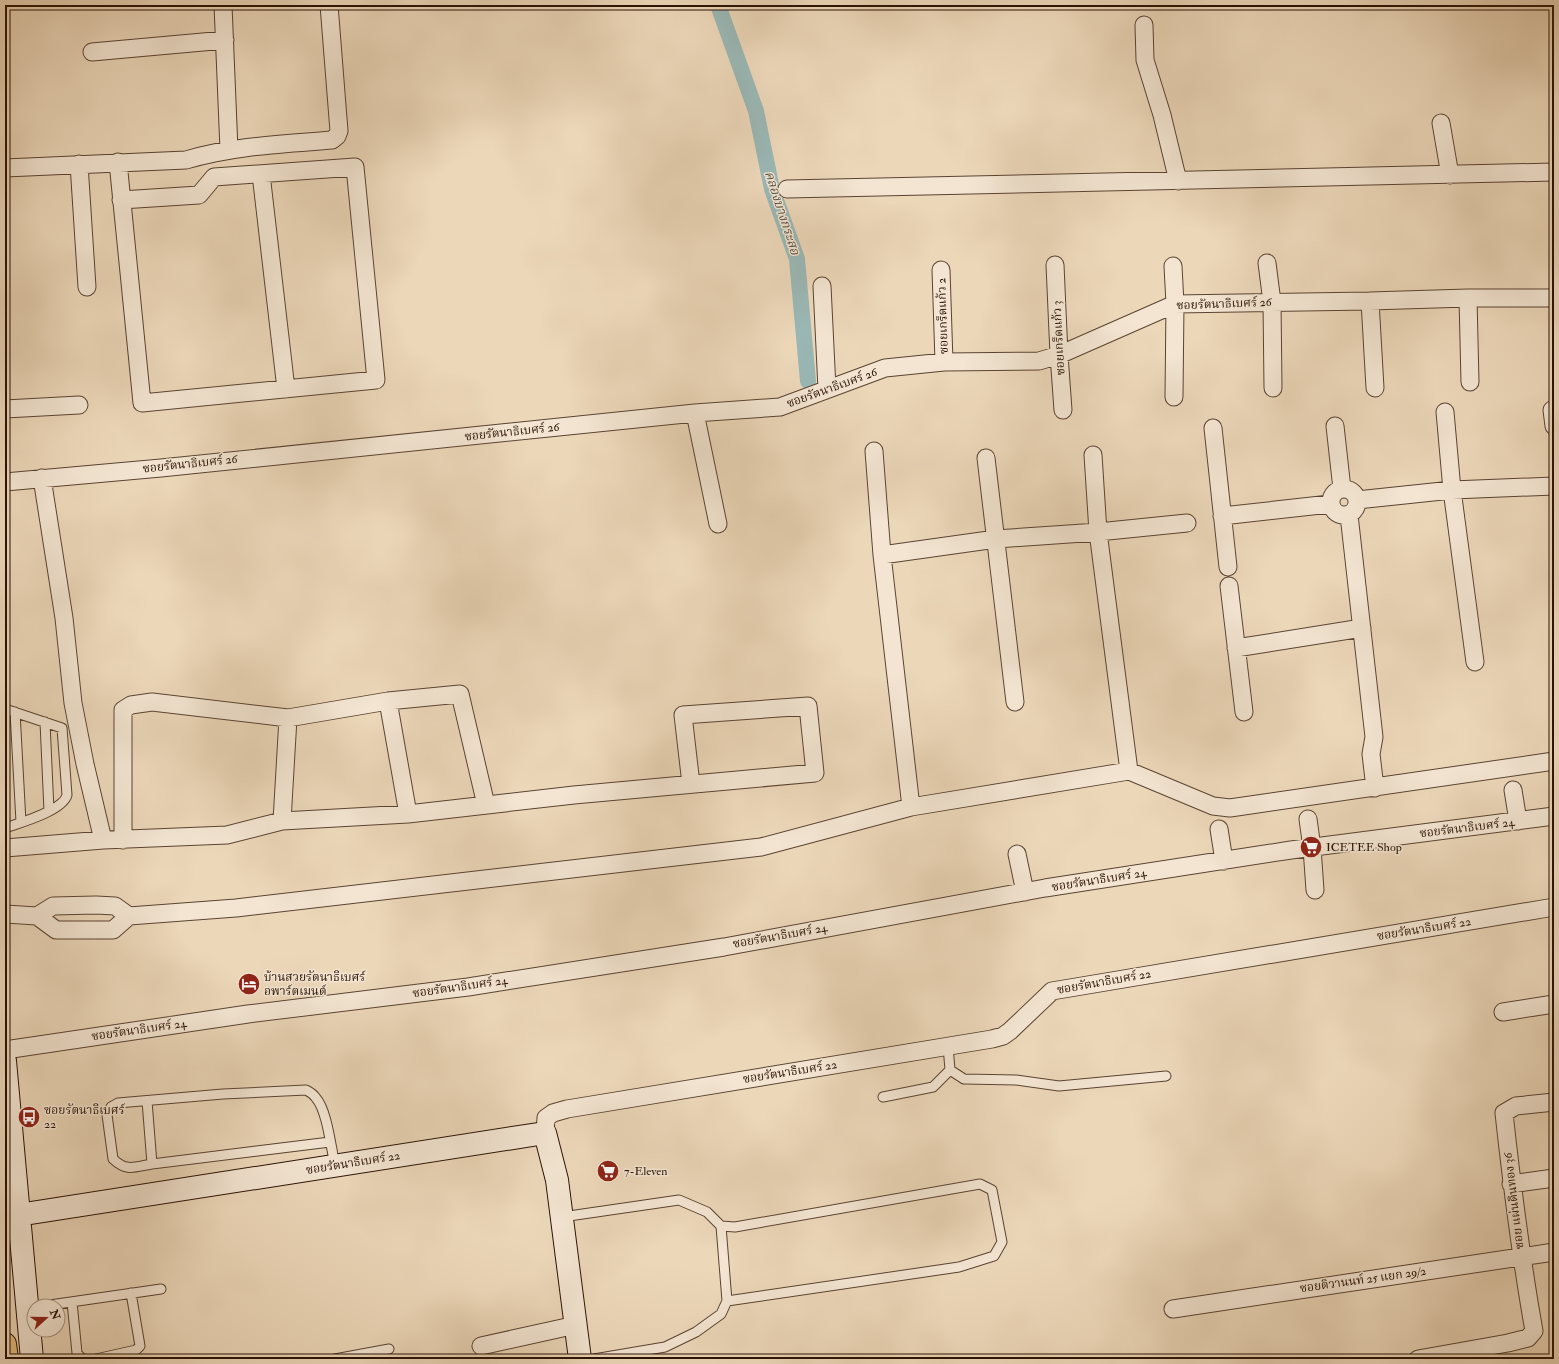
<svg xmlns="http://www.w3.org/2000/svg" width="1559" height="1364" viewBox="0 0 1559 1364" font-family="'IM FELL Double Pica','Noto Serif Thai',serif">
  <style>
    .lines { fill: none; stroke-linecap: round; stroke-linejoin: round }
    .canal { stroke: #9ab8b6; stroke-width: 16 }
    .lane-casing { stroke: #5a4332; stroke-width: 11 }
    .street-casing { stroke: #5a4332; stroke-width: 19 }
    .secondary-casing { stroke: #2a1205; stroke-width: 24 }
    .primary-casing { stroke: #2a1205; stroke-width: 24 }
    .lane { stroke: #f3e5d2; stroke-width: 9 }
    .street { stroke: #f3e5d2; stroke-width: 17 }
    .secondary { stroke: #f3e5d2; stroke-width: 22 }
    .primary { stroke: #e6bc7c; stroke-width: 22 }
    .labels { text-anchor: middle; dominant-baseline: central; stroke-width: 3; stroke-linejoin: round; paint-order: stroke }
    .street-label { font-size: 12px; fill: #2a1205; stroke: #f3e5d2 }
    .poi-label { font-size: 12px; fill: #2a1205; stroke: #f3e5d2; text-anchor: start }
    .water-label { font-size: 13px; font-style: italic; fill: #514c43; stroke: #f3e5d2 }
  </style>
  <rect width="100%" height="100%" fill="#ecd7b9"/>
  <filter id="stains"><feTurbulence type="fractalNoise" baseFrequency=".005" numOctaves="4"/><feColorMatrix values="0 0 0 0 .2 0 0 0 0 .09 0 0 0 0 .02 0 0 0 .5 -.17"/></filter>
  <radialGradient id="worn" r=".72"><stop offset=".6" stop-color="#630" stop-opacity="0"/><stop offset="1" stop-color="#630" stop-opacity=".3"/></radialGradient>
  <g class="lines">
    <path class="canal" d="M718 5 756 111 772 189 797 259 808 381"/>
    <g class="lane-casing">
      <path id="lane" d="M5 709 62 728 67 795C63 811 19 823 5 828
        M15 712 21 822
        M45 722 49 811
        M948 1046 950 1070 964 1079 1016 1080 1059 1086 1166 1076
        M883 1097 933 1087 950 1070
        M147 1101 152 1164
        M330 1142 152 1164C134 1167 127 1172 113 1159L107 1115 111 1107 118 1103 223 1094 306 1090C310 1092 314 1095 316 1098 327 1110 331 1148 335 1165
        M562 1217 679 1200 707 1212 721 1226 735 1227 980 1184 992 1190 1002 1242 994 1256 959 1267 727 1301 721 1314 696 1332 665 1347 594 1359
        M721 1226 727 1301
        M72 1302 77 1353 81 1358 84 1359
        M43 1306 161 1289
        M96 1359 136 1350 140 1346 131 1293
        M335 1359 389 1349"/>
    </g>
    <g class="street-casing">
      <path id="street" d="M223 5 229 150
        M1144 25 1145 60 1162 115 1178 181
        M92 52 225 40
        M1441 123 1450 175
        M118 162 142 403 376 380 355 167 214 177 199 195 121 200
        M79 164 87 287
        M5 168 186 160C233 146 283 144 332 140L337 136 339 131 329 5
        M261 174 286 389
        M787 189 1554 172
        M1267 263 1272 302 1273 388
        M1055 265 1059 355 1063 410
        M1173 266 1175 304 1174 397
        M941 270 944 362
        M822 286 827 389
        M1468 298 1470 382
        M1370 301 1375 388
        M5 409 79 405
        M1552 410 1554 426
        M1445 412 1452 490 1475 662
        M695 413 718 524
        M1335 426 1342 489
        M1213 428 1228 567
        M874 451 882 555 911 807
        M1093 455 1098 532 1129 771
        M986 458 1015 702
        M42 478 64 618 73 703 85 764 103 840
        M5 482 161 468 695 413 780 407 885 368 944 362 1039 361 1059 355 1175 304 1370 301 1468 298H1554
        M1331 502a13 13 0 1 1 26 0a13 13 0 1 1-26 0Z
        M1357 500 1452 490 1554 486
        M1349 515 1374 737 1371 754 1375 788
        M1222 516 1330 504
        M882 555 996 539 1098 532 1187 523
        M1229 586 1244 712
        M1236 648 1362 628
        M388 701 408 814
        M1513 790 1518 821
        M1308 819 1312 848 1315 890
        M282 821 288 718
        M1219 829 1224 861
        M123 840V710L131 705 152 702 288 718 388 701 460 694 486 805
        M5 848 103 840 227 835 282 821 408 814 574 795 815 773 808 706 683 715 691 784
        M1017 854 1025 892
        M5 914 37 916 53 906 96 905 115 906 129 916
        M37 916 56 930H113L129 916 236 908 761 847 911 807 1129 771 1213 806 1230 808 1554 761
        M1503 1012 1554 1004
        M5 1050 248 1014 468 987 724 947 1045 888 1291 850 1554 816
        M545 1133 546 1118 553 1113 567 1109 992 1039 1003 1036 1010 1031 1052 991 1554 907
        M1511 1184 1554 1178
        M1173 1309 1554 1252
        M481 1346 576 1325
        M1418 1359 1508 1343 1528 1338 1534 1331C1521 1258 1512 1186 1504 1113L1516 1106 1554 1102"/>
    </g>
    <g class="secondary-casing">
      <path id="secondary" d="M5 1061 32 1359
        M18 1215 545 1133 557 1180 580 1359"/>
    </g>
    <g class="primary-casing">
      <path id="primary" d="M5 1344 7 1359"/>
    </g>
    <use href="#lane" class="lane"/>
    <use href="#street" class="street"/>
    <use href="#secondary" class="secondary"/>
    <use href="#primary" class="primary"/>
  </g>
  <defs>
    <g id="supermarket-disc" transform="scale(1.15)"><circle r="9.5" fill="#8f2418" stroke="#f3e5d2"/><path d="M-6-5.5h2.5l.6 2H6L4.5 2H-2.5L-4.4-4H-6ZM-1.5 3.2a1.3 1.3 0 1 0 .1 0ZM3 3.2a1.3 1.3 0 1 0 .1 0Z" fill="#fff"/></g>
    <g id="hotel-disc" transform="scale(1.15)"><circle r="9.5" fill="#8f2418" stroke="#f3e5d2"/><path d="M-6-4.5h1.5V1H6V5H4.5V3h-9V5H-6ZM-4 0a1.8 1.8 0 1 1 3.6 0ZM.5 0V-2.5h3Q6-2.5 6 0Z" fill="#fff"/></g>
    <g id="bus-disc" transform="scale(1.15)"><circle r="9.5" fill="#8f2418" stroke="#f3e5d2"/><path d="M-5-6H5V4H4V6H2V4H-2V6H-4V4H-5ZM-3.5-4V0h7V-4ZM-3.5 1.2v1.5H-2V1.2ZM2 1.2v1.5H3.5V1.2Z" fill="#fff"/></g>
  </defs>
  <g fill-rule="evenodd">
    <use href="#supermarket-disc" x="1311" y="847"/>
    <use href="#hotel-disc" x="249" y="984"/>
    <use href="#bus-disc" x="29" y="1117"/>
    <use href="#supermarket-disc" x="608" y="1171"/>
  </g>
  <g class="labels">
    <g class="street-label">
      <text transform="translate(1224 304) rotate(-2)">ซอยรัตนาธิเบศร์ 26</text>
      <text transform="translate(943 316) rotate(-92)">ซอยเกร็ดแก้ว 2</text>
      <text transform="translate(1059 338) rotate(-93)">ซอยเกร็ดแก้ว 3</text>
      <text transform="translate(832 388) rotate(-20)">ซอยรัตนาธิเบศร์ 26</text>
      <text transform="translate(512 432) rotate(-6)">ซอยรัตนาธิเบศร์ 26</text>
      <text transform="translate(190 464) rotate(-6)">ซอยรัตนาธิเบศร์ 26</text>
      <text transform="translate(1467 828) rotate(-7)">ซอยรัตนาธิเบศร์ 24</text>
      <text transform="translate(1099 880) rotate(-9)">ซอยรัตนาธิเบศร์ 24</text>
      <text transform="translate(1424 929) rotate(-9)">ซอยรัตนาธิเบศร์ 22</text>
      <text transform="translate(780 936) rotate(-10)">ซอยรัตนาธิเบศร์ 24</text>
      <text transform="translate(1104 982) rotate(-10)">ซอยรัตนาธิเบศร์ 22</text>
      <text transform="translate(460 987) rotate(-8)">ซอยรัตนาธิเบศร์ 24</text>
      <text transform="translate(139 1030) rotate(-8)">ซอยรัตนาธิเบศร์ 24</text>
      <text transform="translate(790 1072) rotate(-9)">ซอยรัตนาธิเบศร์ 22</text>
      <text transform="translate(353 1163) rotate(-9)">ซอยรัตนาธิเบศร์ 22</text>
      <text transform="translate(1514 1201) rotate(-97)">ซอย แผ่นดินทอง 36</text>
      <text transform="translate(1363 1280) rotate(-8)">ซอยติวานนท์ 25 แยก 29/2</text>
    </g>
    <g class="poi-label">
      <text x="1326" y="847">ICETEE Shop</text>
      <text x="264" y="977">บ้านสวยรัตนาธิเบศร์<tspan x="264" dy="14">อพาร์ตเมนต์</tspan></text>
      <text x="44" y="1110">ซอยรัตนาธิเบศร์<tspan x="44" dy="14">22</tspan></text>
      <text x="624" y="1171">7-Eleven</text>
    </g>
    <g class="water-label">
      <text transform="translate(782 213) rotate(72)">คลองบางกระสอ</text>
    </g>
  </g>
  <rect width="1559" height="1364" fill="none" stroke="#ecd7b9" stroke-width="20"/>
  <rect x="6" y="6" width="1547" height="1352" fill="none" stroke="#2a1205" stroke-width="2"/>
  <rect x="10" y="10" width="1539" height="1344" fill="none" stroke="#2a1205"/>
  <g transform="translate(46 1318) rotate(69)"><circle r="19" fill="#f3e5d2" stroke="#a39180"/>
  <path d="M0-3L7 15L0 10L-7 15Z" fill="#8f2418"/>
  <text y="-6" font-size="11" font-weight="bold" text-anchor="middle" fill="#2a1205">N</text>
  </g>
  <rect width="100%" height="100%" filter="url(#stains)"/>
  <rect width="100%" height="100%" fill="url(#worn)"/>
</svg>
